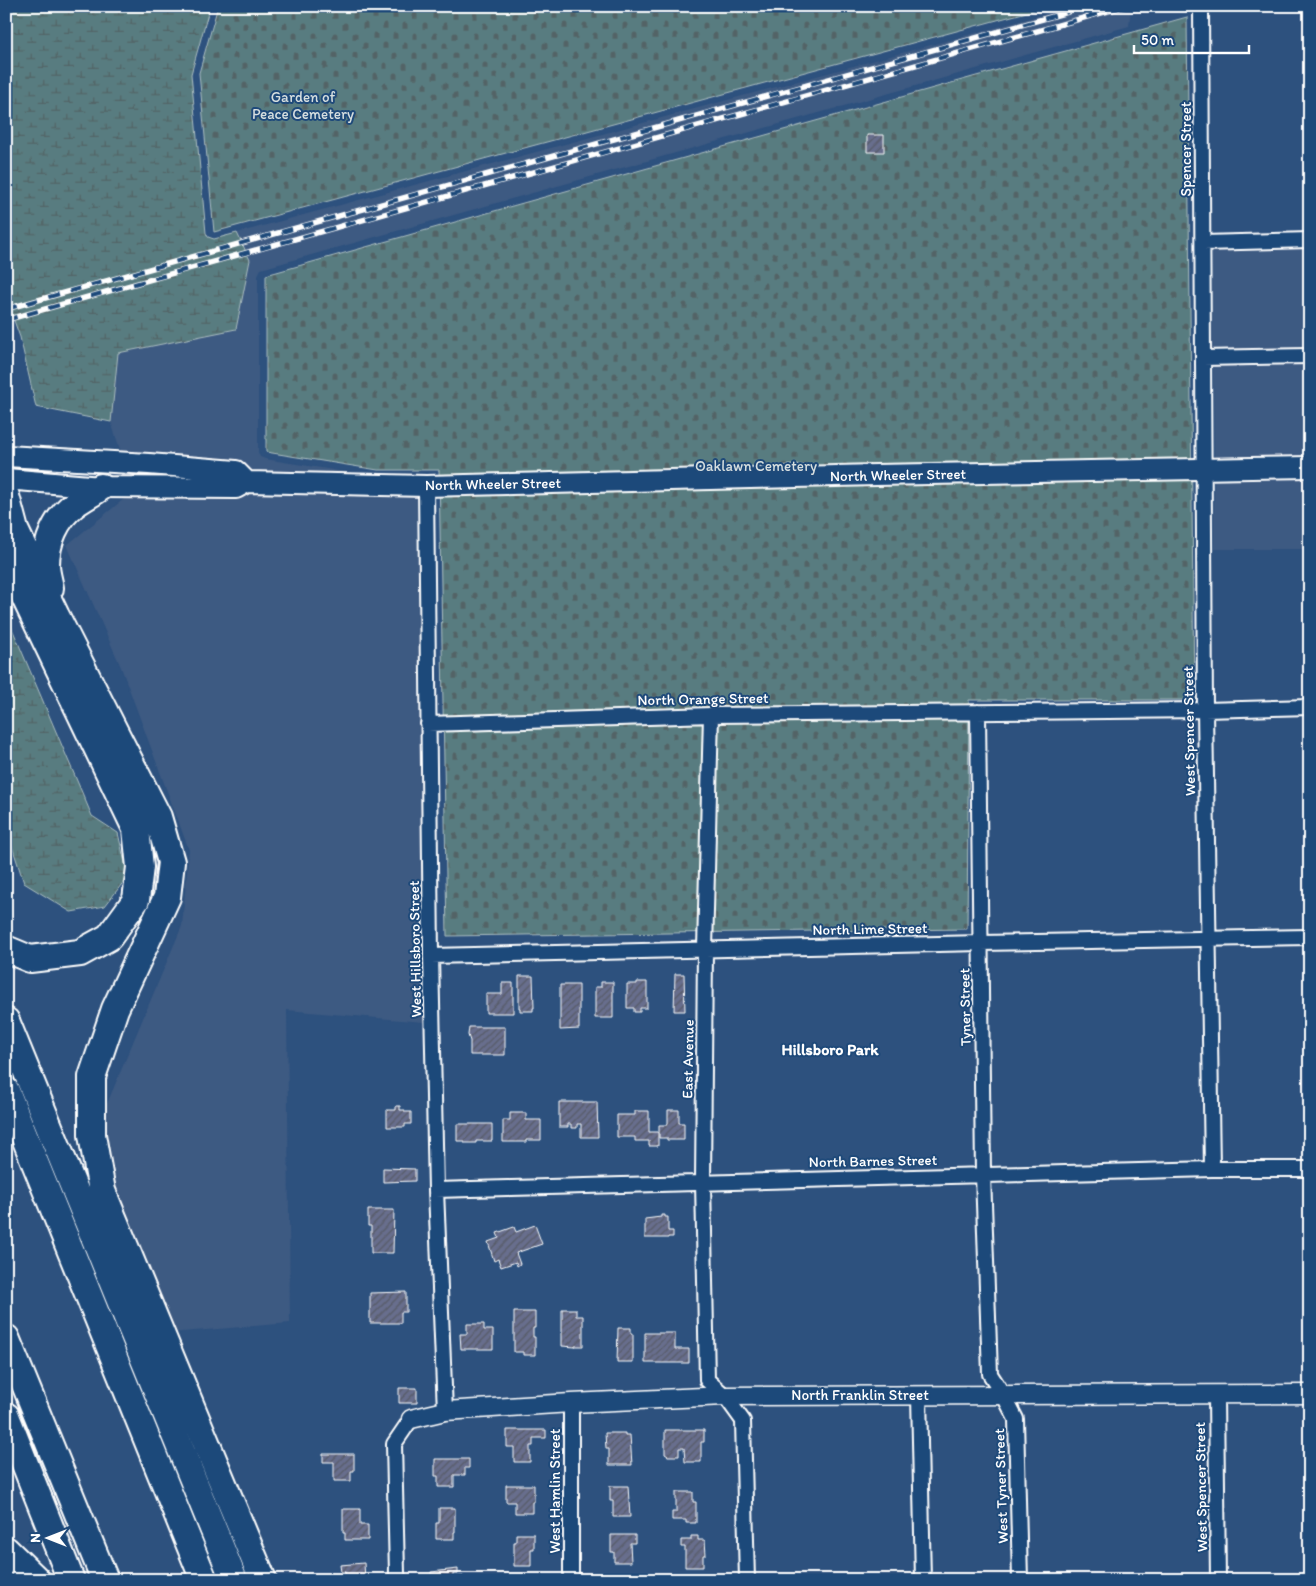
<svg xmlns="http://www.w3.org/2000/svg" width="1316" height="1586" viewBox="0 0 1316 1586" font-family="Itim,sans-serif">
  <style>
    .built { fill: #3e5a82 }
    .wetland { fill: url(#wetland-marsh); stroke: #acbec0 }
    .cemetery { fill: url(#cemetery-stones); stroke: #acbec0 }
    .building { fill: url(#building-hatch); stroke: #fff }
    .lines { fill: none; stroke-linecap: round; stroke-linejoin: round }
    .minor-casing { stroke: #fff; stroke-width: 18 }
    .tertiary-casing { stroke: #fff; stroke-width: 21 }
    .secondary-casing { stroke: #fff; stroke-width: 24 }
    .motorway-casing { stroke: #fff; stroke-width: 30 }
    .minor { stroke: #1f4a7a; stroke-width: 14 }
    .tertiary { stroke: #1f4a7a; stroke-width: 18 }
    .secondary { stroke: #1f4a7a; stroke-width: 20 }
    .motorway { stroke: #1f4a7a; stroke-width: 26 }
    .rail-casing { stroke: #fff; stroke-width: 5.5 }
    .rail { stroke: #1f4a7a; stroke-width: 4; stroke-dasharray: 11; stroke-linecap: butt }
    .labels { text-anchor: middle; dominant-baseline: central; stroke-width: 4; stroke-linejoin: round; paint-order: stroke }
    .park-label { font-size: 15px; fill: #d6dedf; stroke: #1f4a7a }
    .street-label { font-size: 15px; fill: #fff; stroke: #1f4a7a }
    .neighbourhood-label { font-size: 16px; font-weight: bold; fill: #fff; stroke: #1f4a7a }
  </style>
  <defs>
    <pattern id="wetland-marsh" width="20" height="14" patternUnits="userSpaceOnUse" patternTransform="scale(1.25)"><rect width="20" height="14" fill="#597c80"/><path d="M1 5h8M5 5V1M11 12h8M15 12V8" fill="none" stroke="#526466"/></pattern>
    <pattern id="cemetery-stones" width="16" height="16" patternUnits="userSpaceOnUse" patternTransform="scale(1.25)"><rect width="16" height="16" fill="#597c80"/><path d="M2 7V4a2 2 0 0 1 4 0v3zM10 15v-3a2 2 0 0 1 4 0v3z" fill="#526466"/></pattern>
    <pattern id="building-hatch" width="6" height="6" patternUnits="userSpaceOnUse" patternTransform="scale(1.25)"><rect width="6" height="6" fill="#676e8d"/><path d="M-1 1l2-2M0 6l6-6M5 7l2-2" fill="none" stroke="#575a66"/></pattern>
  </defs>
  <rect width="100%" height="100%" fill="#2d517e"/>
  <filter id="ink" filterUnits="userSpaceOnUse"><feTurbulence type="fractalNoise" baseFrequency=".02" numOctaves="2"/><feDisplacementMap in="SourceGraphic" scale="10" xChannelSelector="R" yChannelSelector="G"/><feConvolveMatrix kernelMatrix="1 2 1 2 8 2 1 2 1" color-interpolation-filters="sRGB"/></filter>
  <g filter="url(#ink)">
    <path class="built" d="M1075 6H1131L1129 26 261 269 258 275V452L260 457 265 459 377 477 252 474 122 455 111 422 118 353 236 329 250 260 237 233Z
      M1310 248V348L1212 350V250Z
      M1310 364V459L1214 460 1213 365Z
      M1310 475V549H1214V476Z
      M250 490 417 494 424 1022 287 1010 290 1323 170 1333 110 1190 101 1118 182 926 189 850 121 667 67 545 129 495Z"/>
    <path class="wetland" d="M6 6H210L191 74 206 233 208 237 214 239 237 233 250 260 236 329 118 353 111 422 36 407 20 337 6 299Z
      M6 610 8 619 92 816 118 833 128 876 105 906 71 912 24 883 6 828Z"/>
    <path class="cemetery" d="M218 6H1049L214 232 199 73Z
      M1187 17 1194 700H969L967 929 447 936 439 470H378L266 452V275Z"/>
    <path class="building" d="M867 135H884V152H867Z
      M675 974H684L685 1011H674Z
      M519 976H533L534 1008H533V1011H520V1008H519Z
      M601 982H613V1018H595V987H601Z
      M637 982H647V1008H640V1012H634V1008H627V984H637Z
      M502 983H513V1013H486V994H502Z
      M560 985H579V1029L560 1030Z
      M469 1027H505V1055H470V1041L468 1035Z
      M559 1102H597L598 1137H581V1124H577V1128H571V1124H568V1127H559Z
      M396 1106H400V1110H405V1112H411V1124H405V1127H387V1110H396Z
      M668 1110H679V1123H684V1140H667V1138H659V1125H667L668 1123Z
      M635 1111H649V1132H658V1146H649V1141H635V1137H617V1115H635Z
      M510 1113H526V1120H541V1140H526V1142H503V1120H510Z
      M457 1124H492V1141H476V1143H464V1141H457Z
      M383 1168 415 1169V1181L383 1182Z
      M368 1210H394L393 1253H371V1226H368Z
      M661 1215H665V1217H668V1231H673V1237H668V1238H645V1219L661 1217Z
      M535 1225 542 1244 516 1253 520 1264 517 1266 516 1262 501 1267 498 1259 494 1261 488 1242 499 1238 497 1233 514 1227 516 1232Z
      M406 1292V1312H401V1323H370V1293Z
      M562 1309H576V1316H583V1346H575V1347L562 1346Z
      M514 1312H535V1328H533V1337H535V1355H523V1352H514Z
      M467 1324H484V1330H493V1349H461L460 1334H467Z
      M618 1328H631V1334H633V1362H617Z
      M645 1333H675V1349H689V1363H645Z
      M399 1388H417V1403H399Z
      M507 1430H546V1438H533V1446H530V1462H514V1447H507Z
      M665 1430H704V1442H701V1462H685L684 1448H679V1456H668L665 1454Z
      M605 1433H625V1435H630L632 1465H609V1449H606Z
      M323 1454H354V1471H351V1481H334V1462H323Z
      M435 1459H469V1468H465V1475H454V1487H438V1476H435Z
      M506 1485H534V1502H532V1513H515V1502H506Z
      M610 1486H628L630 1517H613V1501H610Z
      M676 1492H693V1502H696V1523H686V1520H672V1512H676Z
      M439 1508H455V1532H454V1539H436V1523H439Z
      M343 1509H360V1525H368V1540H345V1533H343Z
      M516 1534H534V1549H531V1566H514V1542H516Z
      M611 1535H635V1543H630L631 1562H614V1552H611Z
      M691 1536H698V1540H705L706 1555H703V1567H685V1547H681V1540H691Z
      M364 1563 365 1580H345V1572H341L340 1565Z
      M458 1569V1574H453V1577L463 1576V1580H432L431 1572Z"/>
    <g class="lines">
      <g class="minor-casing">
        <path id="minor" d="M1201 6 1205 710 1212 1169
          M1203 243 1310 240
          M1203 358 1310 356
          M426 486 431 956 436 1190 445 1411
          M978 712 983 1175 990 1374 1003 1394 1016 1419 1020 1580
          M711 715 705 949 703 1182 707 1380 725 1396 743 1421 747 1580
          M428 724 711 715 1205 710 1310 707
          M431 956 981 943 1310 937
          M436 1190 1212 1169H1310
          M919 1395 923 1580
          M1216 1395 1218 1580
          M571 1403V1580
          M399 1580 397 1574 394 1444 411 1419"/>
      </g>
      <g class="tertiary-casing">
        <path id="tertiary" d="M411 1419 445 1411 571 1403 725 1396 1310 1394"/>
      </g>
      <g class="secondary-casing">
        <path id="secondary" d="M6 456 149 464 236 471 247 482
          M6 479 101 487 236 488 247 482 426 486 876 475 1310 467"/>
      </g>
      <g class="motorway-casing">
        <path id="motorway" d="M6 496 15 530 56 616 158 817 171 862 167 897 115 1009 92 1077V1135L102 1191 263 1580
          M6 558 136 829 140 867 136 900 109 937 80 953 30 959 6 949
          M50 588C49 581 46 573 46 565 46 542 56 518 75 504 83 498 93 493 101 487
          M6 1021 234 1580
          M6 1091 204 1580
          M6 1338 105 1580
          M6 1416 71 1580
          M6 1550 37 1580"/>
      </g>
      <use href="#minor" class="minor"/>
      <use href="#tertiary" class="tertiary"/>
      <use href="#secondary" class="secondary"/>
      <use href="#motorway" class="motorway"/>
      <g class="rail-casing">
        <path id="rail" d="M6 309 1068 12
          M6 320 1126 6"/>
      </g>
      <use href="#rail" class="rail"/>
    </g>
  </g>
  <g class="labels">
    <g class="park-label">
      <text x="303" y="97">Garden of<tspan x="303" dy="17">Peace Cemetery</tspan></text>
      <text x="756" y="466">Oaklawn Cemetery</text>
    </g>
    <g class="street-label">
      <text transform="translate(1186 149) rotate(-90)">Spencer Street</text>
      <text transform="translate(898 475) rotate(-1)">North Wheeler Street</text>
      <text transform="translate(493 484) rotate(-1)">North Wheeler Street</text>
      <text transform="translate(703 699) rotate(-1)">North Orange Street</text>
      <text transform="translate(1189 731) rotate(-91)">West Spencer Street</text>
      <text transform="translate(870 929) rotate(-1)">North Lime Street</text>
      <text transform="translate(415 949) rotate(-91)">West Hillsboro Street</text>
      <text transform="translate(965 1007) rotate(-91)">Tyner Street</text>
      <text transform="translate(688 1059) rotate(-89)">East Avenue</text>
      <text transform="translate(873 1161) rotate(-1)">North Barnes Street</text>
      <text x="860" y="1395">North Franklin Street</text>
      <text transform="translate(1001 1486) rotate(-92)">West Tyner Street</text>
      <text transform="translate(1201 1487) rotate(-91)">West Spencer Street</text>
      <text transform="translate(555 1491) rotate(-90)">West Hamlin Street</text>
    </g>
    <g class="neighbourhood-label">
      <text x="830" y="1049">Hillsboro Park</text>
    </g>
  </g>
  <rect width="1316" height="1586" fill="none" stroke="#1f4a7a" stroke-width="25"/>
  <rect x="12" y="12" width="1291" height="1561" fill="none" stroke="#fff" stroke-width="2" filter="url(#ink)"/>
  <g transform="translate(48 1538) rotate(270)" stroke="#1f4a7a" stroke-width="4" paint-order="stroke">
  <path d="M0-4L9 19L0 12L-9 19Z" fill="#ffffff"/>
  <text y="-8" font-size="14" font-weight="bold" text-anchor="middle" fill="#ffffff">N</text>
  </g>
  <path d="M1134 45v8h115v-8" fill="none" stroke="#ffffff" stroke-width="2.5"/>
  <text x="1141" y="45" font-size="15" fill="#ffffff" stroke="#1f4a7a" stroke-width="4" paint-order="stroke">50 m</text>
</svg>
